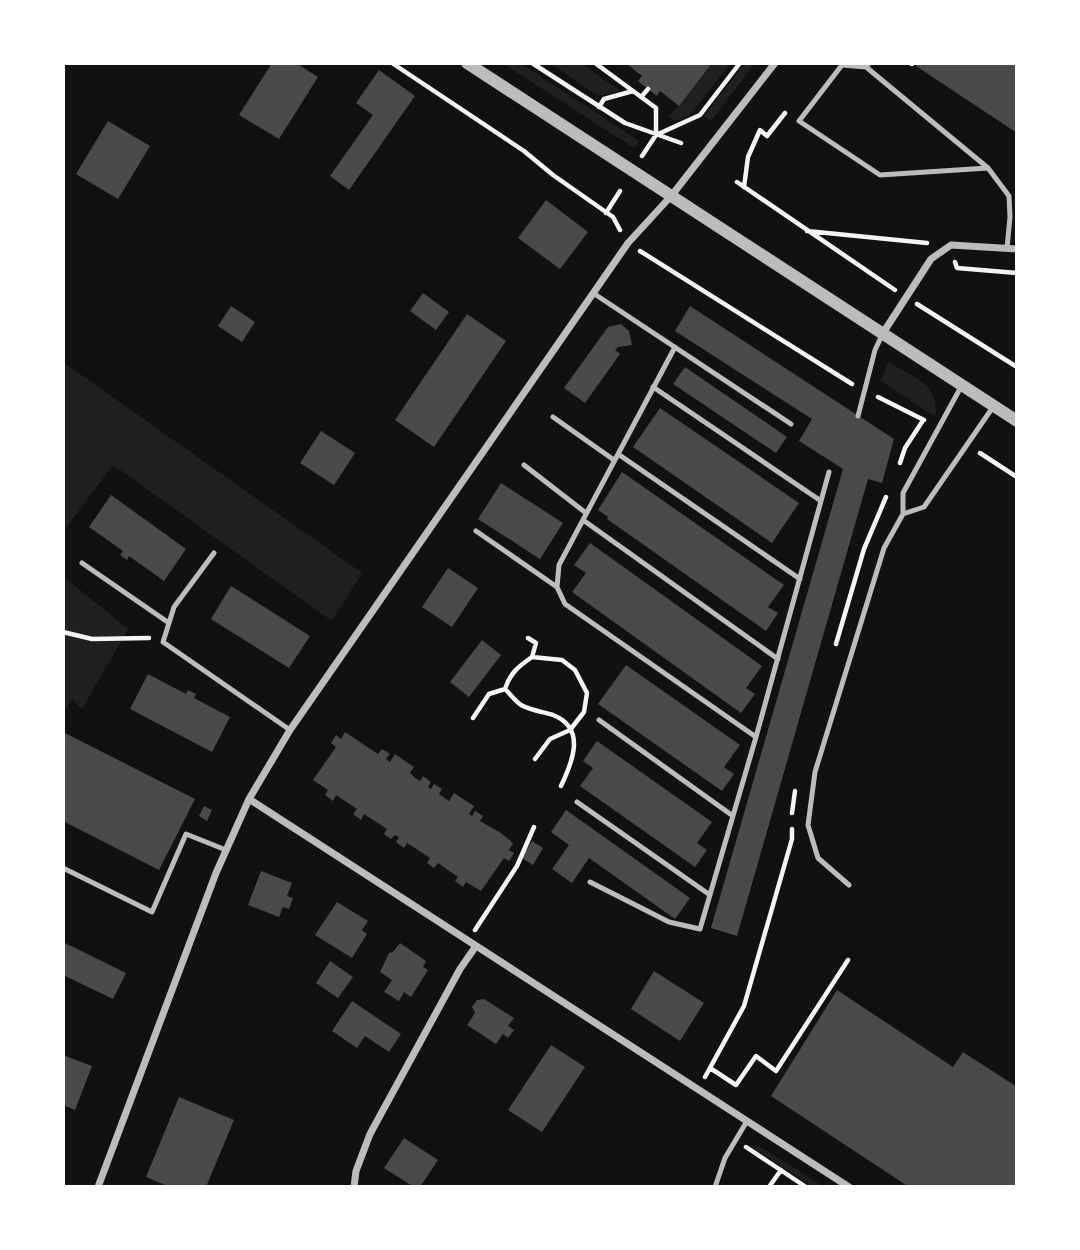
<svg xmlns="http://www.w3.org/2000/svg" width="1080" height="1250" viewBox="0 0 1080 1250" font-family="Figtree,sans-serif">
  <style>
    .green { fill: #202020 }
    .building { fill: #4a4a4a }
    .lines { fill: none; stroke-linecap: round; stroke-linejoin: round }
    .path { stroke: #f5f5f5; stroke-width: 4.5 }
    .service { stroke: #bcbcbc; stroke-width: 5 }
    .minor { stroke: #bcbcbc; stroke-width: 7 }
    .tertiary { stroke: #bcbcbc; stroke-width: 12 }
  </style>
  <rect width="100%" height="100%" fill="#111"/>
  <path class="green" d="M509 63H520L639 141 634 148 507 66Z
    M550 63H581L620 91 598 96Z
    M712 63H731L689 116 674 121 669 117Z
    M745 63H755L711 121 704 116Z
    M63 362 362 573 332 621 113 465 63 532Z
    M888 362C912 377 941 384 935 417L881 381Z
    M63 576 128 629 82 709 72 699 63 715Z
    M749 1145 761 1147 824 1187H813Z"/>
  <path class="building" d="M272 63H296L318 77 279 139 239 115Z
    M626 63H712L679 106 660 91 657 96 638 81 642 76Z
    M918 63H1017V133L916 66Z
    M379 70 415 96 349 190 330 176 373 115 356 103Z
    M108 121 150 146 118 199 76 174Z
    M546 200 588 232 560 269 518 238Z
    M423 293 449 312 436 330 410 311Z
    M231 306 255 322 242 342 218 326Z
    M690 306 894 439 882 483 868 479 737 936 711 928 843 469 799 441 812 419 675 331Z
    M467 314 506 341 434 447 395 420Z
    M621 324 629 331 632 345 618 347 615 350 620 354 585 403 564 388 608 327Z
    M685 367 787 437 776 453 673 384Z
    M660 408 799 503 772 543 633 447Z
    M321 431 355 453 334 485 300 463Z
    M622 472 784 585 768 607 778 613 766 631 607 519 608 517 598 510Z
    M501 483 563 523 540 559 478 519Z
    M111 495 186 549 164 581 129 556 127 560 120 555 123 551 89 527Z
    M590 543 762 666 746 688 755 694 741 713 572 592 586 573 574 565Z
    M448 568 478 588 452 627 422 607Z
    M231 586 310 636 289 668 211 619Z
    M482 640 501 655 469 697 450 682Z
    M626 665 740 745 724 767 734 774 722 791 598 704Z
    M148 674 186 694 188 690 196 694 194 698 230 717 212 752 130 709Z
    M63 732 195 799 159 870 63 821Z
    M345 732 378 754 382 749 390 754 386 759 390 762 395 754 414 767 410 773 415 778 420 781 423 776 431 782 428 787 431 789 434 784 442 789 439 794 449 801 454 793 474 806 469 814 472 816 475 811 483 816 480 821 501 833 513 843 509 850 514 853 509 861 504 858 481 891 466 882 463 887 455 881 458 877 438 863 434 868 427 863 430 858 407 843 404 848 396 842 399 837 395 835 391 839 384 834 387 829 364 814 361 820 353 814 357 809 336 795 333 801 325 795 328 790 313 780 336 747 331 743 336 735 341 739Z
    M597 741 712 822 697 843 707 850 695 867 580 786 593 768 583 761Z
    M204 806 212 810 207 821 199 816Z
    M566 810 690 898 675 919 589 858 572 883 552 869 569 845 551 832Z
    M532 841 543 848 533 865 522 858Z
    M261 871 292 883 287 896 293 898 289 909 283 907 279 917 248 905Z
    M337 902 368 921 362 930 367 934 352 958 315 935Z
    M63 942 126 973 113 999 63 975Z
    M400 943 426 961 423 967 428 970 411 997 404 992 399 1001 384 992 392 980 380 972 389 953 393 952Z
    M330 961 353 977 338 998 316 983Z
    M654 971 704 1003 680 1041 631 1009Z
    M837 990 953 1067 963 1052 1017 1087V1187H909L771 1096Z
    M484 999 514 1018 508 1026 514 1030 508 1038 503 1034 496 1044 467 1025 475 1013 472 1007 477 1000Z
    M352 1001 401 1034 389 1052 365 1036 357 1048 332 1031Z
    M551 1045 585 1067 542 1132 508 1110Z
    M63 1055 92 1066 75 1110 63 1105Z
    M179 1097 234 1120 206 1187H170L146 1177Z
    M404 1138 438 1160 420 1187H414L384 1168Z"/>
  <g class="lines">
    <path class="path" d="M392 63 524 151 553 175 613 217 620 230
      M532 63 625 123 681 143
      M595 63 633 91
      M910 63 912 64
      M641 97 648 89
      M599 107 604 99 633 91 656 108V135
      M642 156 656 135 700 115 740 63
      M737 182 895 290
      M744 187 748 157 760 130 767 136 785 113
      M606 213 620 191
      M807 231 927 243
      M640 251 852 384
      M955 262 957 268 1017 273
      M917 304 1017 367
      M878 397 924 420
      M980 453 1017 477
      M900 463 905 448 922 422
      M63 632 92 639 149 638
      M528 638 536 643 532 657
      M836 644 864 549 886 497
      M505 689C510 694 515 701 521 705 530 710 543 712 553 715 587 728 572 763 561 786
      M473 718 489 694 505 689C510 673 519 666 532 657L562 660 575 670 587 693 584 712 570 730 550 739 535 759
      M792 813 795 791
      M475 930 517 866 534 827
      M710 1068 736 1085 756 1056 776 1071 848 960
      M705 1077 744 1006 792 839V829
      M746 1147 806 1187
      M769 1187 781 1170"/>
    <path class="service" d="M869 63 866 67 988 168 1009 196 1010 217 1007 248
      M866 67 842 65 799 121 880 175 988 168
      M593 293 791 424
      M675 347 559 565 557 587 565 604 756 737
      M858 416 875 350 883 333
      M553 417 614 460
      M618 454 800 579
      M524 465 586 513
      M821 501 829 472
      M903 514 924 507 993 407
      M583 520 778 659
      M476 531 557 587
      M214 553 174 607 163 642 290 730
      M82 563 169 623
      M599 720 733 816
      M577 802 710 895
      M63 868 152 912 186 834 226 850
      M590 882 669 922 700 929 756 737 821 501 653 387
      M849 885 818 858 808 825 815 772 884 548 903 514V493L962 385
      M715 1187 725 1158 747 1121"/>
    <path class="minor" d="M883 333 931 259 951 245 1017 249
      M249 799 849 1187
      M98 1187 216 873 249 799 290 730 628 243 672 195 775 63
      M354 1187 356 1171 370 1134 460 969 476 946"/>
    <path class="tertiary" d="M467 63 1017 421"/>
  </g>
  <rect width="1080" height="1250" fill="none" stroke="#ffffff" stroke-width="130"/>
</svg>
